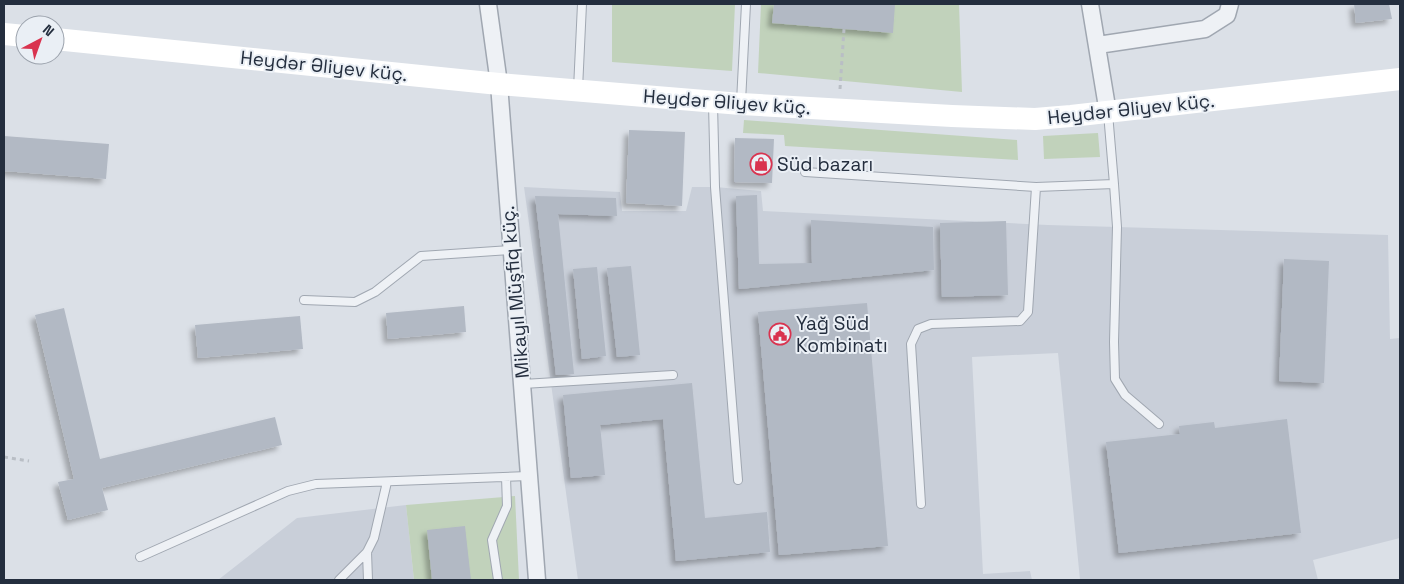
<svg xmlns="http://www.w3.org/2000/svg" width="1404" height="584" viewBox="0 0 1404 584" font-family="'Space Grotesk',sans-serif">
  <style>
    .built { fill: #c9cfd9 }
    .green { fill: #c1d2bb }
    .building { fill: #b2b9c4; filter: url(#shadow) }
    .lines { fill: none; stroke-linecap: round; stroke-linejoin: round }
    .service-casing { stroke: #a0a7b1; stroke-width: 10 }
    .minor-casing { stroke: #a0a7b1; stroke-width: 19 }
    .path { stroke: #b9bec5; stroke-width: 3; stroke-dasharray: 4 4; stroke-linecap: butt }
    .service { stroke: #eef1f5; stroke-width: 8 }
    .minor { stroke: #eef1f5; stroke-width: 16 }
    .secondary { stroke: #fff; stroke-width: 22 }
    .labels { text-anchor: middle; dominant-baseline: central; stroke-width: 4; stroke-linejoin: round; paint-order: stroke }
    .street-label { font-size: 19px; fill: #242e3e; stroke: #eaeff5 }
    .poi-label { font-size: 19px; fill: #242e3e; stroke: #eaeff5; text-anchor: start }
  </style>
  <defs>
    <filter id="shadow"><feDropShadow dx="-4.5" dy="4.5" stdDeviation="2.5" flood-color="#0004"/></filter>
  </defs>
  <rect width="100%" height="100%" fill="#dbe0e7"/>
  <path class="built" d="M524 187 620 192 622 211H686L692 187H715L761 191 763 211 1048 225 1388 235 1390 339 1400 338V538L1313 560 1318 580H1080L1058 353 972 357 983 574 1030 571 1032 580H578Z
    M406 505 414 580H218L297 518Z"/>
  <path class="green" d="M612 4H735L732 71 612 62Z
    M761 4H959L962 92 758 73Z
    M744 120 1017 140 1018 160 785 146 784 135 743 133Z
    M1098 133 1100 157 1044 159 1043 136Z
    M515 496 519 580H414L406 505Z"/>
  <path class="building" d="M774 4H895L893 33 772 23Z
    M1354 4H1389L1392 19 1356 23Z
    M629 130 685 132 682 206 626 203Z
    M4 136 109 144 106 179 4 171Z
    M735 138 774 139 772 183 734 182Z
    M757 195 759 264 812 263 811 220 933 227 934 270 739 289 736 196Z
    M535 196 616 198 617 216 558 214 574 374 556 375Z
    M1006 221 1008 295 942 297 940 223Z
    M1284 259 1329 261 1324 383 1279 381Z
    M631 266 640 355 617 357 607 268Z
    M597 267 606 356 582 359 573 269Z
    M867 303 888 546 779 555 758 312Z
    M464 306 466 332 388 339 386 313Z
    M64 308 100 459 275 417 282 445 102 488 108 510 68 520 58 482 74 479 35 315Z
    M300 316 303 349 198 358 195 325Z
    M692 383 705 518 767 512 770 552 676 561 663 419 600 425 605 475 571 478 563 395Z
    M1287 419 1301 533 1119 553 1106 442 1180 434 1179 426 1214 422 1215 428Z
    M465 526 471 580H432L427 530Z"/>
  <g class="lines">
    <g class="service-casing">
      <path id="service" d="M578 89 582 4
        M741 102 746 4
        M713 104 715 187 738 480
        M805 172 1036 187 1114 184 1108 113
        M1114 184 1117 227 1114 342 1115 379 1125 395 1159 424
        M304 300 355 302 375 292 421 256 511 250
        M523 384 673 375
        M921 504 911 344 918 329 931 324 1020 321 1028 312 1036 187
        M367 552 368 580
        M140 557 288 491 316 484 528 476
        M339 580 367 552 374 538 387 482
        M498 580 492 540 507 506 506 477"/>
    </g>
    <g class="minor-casing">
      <path id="minor" d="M488 4 499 84 537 580
        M1090 4 1108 113
        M1098 45 1205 29 1227 15 1230 4"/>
    </g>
    <path class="path" d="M840 89 844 29
      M4 457 29 461"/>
    <use href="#service" class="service"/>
    <use href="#minor" class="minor"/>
    <path class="secondary" d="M4 34 25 36
      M55 39 499 84 741 104 952 116 1035 119 1071 116 1400 79"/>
  </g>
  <defs>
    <g id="shop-ring" transform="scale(1.125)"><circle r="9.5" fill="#eaeff5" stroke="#d9334f" stroke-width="1.5"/><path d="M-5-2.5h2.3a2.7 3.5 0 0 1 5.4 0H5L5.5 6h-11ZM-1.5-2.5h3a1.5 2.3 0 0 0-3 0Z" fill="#d9334f"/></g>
    <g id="civic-ring" transform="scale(1.125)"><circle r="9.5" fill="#eaeff5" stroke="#d9334f" stroke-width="1.5"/><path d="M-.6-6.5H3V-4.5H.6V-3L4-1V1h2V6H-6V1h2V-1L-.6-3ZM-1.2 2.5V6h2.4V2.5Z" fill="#d9334f"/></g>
  </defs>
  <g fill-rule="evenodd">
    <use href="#shop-ring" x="761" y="164"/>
    <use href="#civic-ring" x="780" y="334"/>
  </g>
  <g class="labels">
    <g class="street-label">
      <text transform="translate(324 66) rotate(6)">Heydər Əliyev küç.</text>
      <text transform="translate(727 102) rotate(4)">Heydər Əliyev küç.</text>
      <text transform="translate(1131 109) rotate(-6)">Heydər Əliyev küç.</text>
      <text transform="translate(515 292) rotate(-95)">Mikayıl Müşfiq küç.</text>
    </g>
    <g class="poi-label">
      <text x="777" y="164">Süd bazarı</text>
      <text x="796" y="323">Yağ Süd<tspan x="796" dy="22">Kombinatı</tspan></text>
    </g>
  </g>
  <rect width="1404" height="584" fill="none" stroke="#242e3e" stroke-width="10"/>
  <g transform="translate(40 40) rotate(41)"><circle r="24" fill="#eaeff5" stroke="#9ba2ac"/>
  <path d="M0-4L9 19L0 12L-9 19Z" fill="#d9334f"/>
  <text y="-8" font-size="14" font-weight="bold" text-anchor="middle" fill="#242e3e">N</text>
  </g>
</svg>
